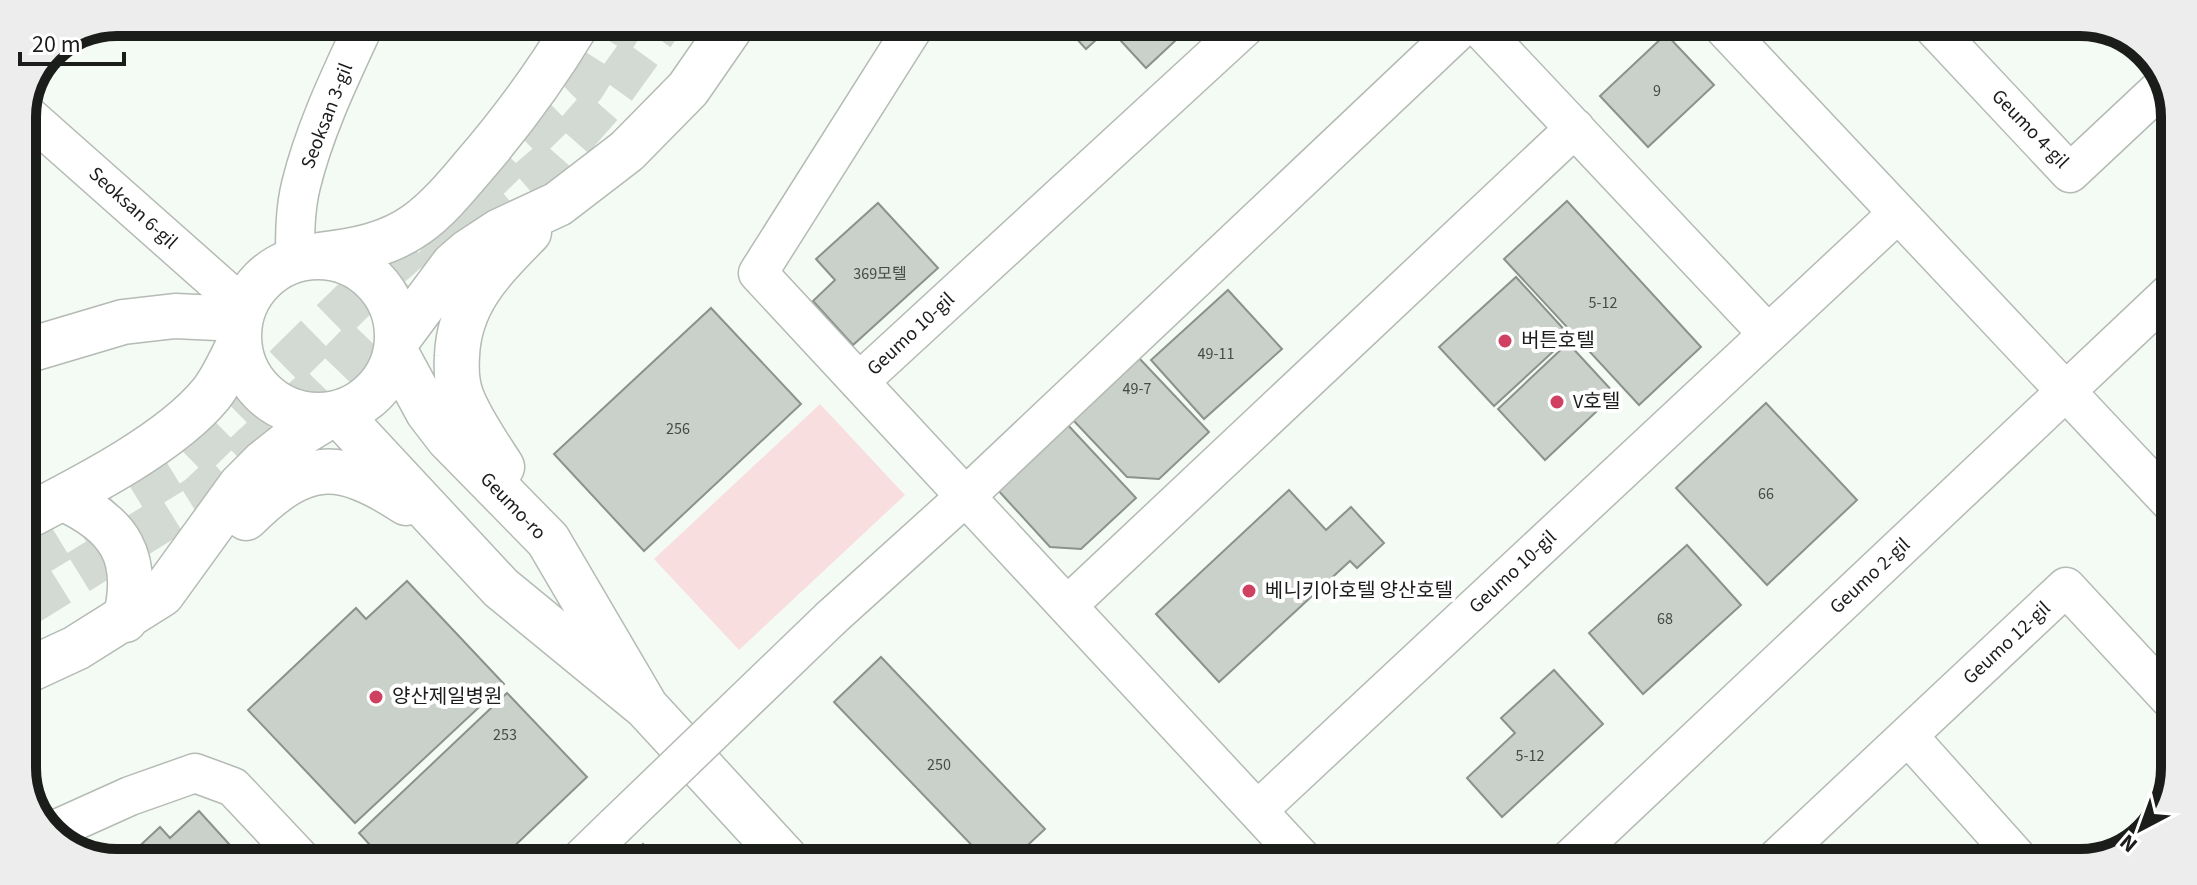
<svg xmlns="http://www.w3.org/2000/svg" width="2197" height="885" viewBox="0 0 2197 885" font-family="'Source Sans 3','Noto Sans KR',sans-serif">
  <style>
    .green { fill: #f9dee0 }
    .building { fill: #cad1ca; stroke: #8b918b; stroke-width: 2 }
    .lines { fill: none; stroke-linecap: round; stroke-linejoin: round }
    .primary-tunnel { stroke: #d3dad3; stroke-width: 44; stroke-dasharray: 44 22; stroke-linecap: butt }
    .street-casing { stroke: #b4bab4; stroke-width: 41 }
    .secondary-casing { stroke: #b4bab4; stroke-width: 47 }
    .primary-casing { stroke: #b4bab4; stroke-width: 47 }
    .street { stroke: #fff; stroke-width: 38 }
    .secondary { stroke: #fff; stroke-width: 44 }
    .primary { stroke: #fff; stroke-width: 44 }
    .street-bridge-casing { stroke: #b4bab4; stroke-width: 41; stroke-linecap: butt }
    .street-bridge { stroke: #fff; stroke-width: 38 }
    .poi-dot { fill: #cf4061; stroke: #fff; stroke-width: 3 }
    .labels { text-anchor: middle; dominant-baseline: central; stroke-width: 8; stroke-linejoin: round; paint-order: stroke }
    .number-label { font-size: 16px; fill: #474a47 }
    .street-label { font-size: 20px; fill: #1b1d1b; stroke: #fff }
    .poi-label { font-size: 20px; fill: #1b1d1b; stroke: #fff; text-anchor: start }
    .rim { fill: none; stroke: #1b1d1b; stroke-width: 10 }
  </style>
  <rect width="100%" height="100%" fill="#f4fbf4"/>
  <path class="green" d="M820 404 905 495 739 650 654 559Z"/>
  <path class="building" d="M1064 25 1191 26 1146 68 1109 28 1086 49Z
    M1666 34 1714 85 1648 147 1600 96Z
    M1567 201 1701 347 1639 405 1504 259Z
    M878 203 938 268 853 345 813 301 835 280 816 259Z
    M1516 277 1570 336 1494 406 1439 347Z
    M1228 290 1282 349 1204 419 1151 360Z
    M711 308 801 404 644 551 554 454Z
    M1568 343 1615 394 1545 460 1498 409Z
    M1139 358 1209 432 1159 479 1127 477 1073 420Z
    M1766 403 1857 500 1767 585 1676 488Z
    M1066 423 1136 498 1081 549 1050 547 996 488Z
    M1289 490 1326 530 1351 507 1384 543 1357 568 1350 561 1219 682 1156 614Z
    M1687 545 1741 605 1643 694 1589 633Z
    M407 581 504 684 355 823 248 710 356 608 366 619Z
    M881 657 1045 829 1013 859H985L834 702Z
    M1554 670 1603 724 1502 817 1467 778 1515 733 1501 718Z
    M507 693 587 777 503 857H381L359 833Z
    M199 811 240 856H135L132 853 160 827 170 838Z
    M643 844 656 858H627Z"/>
  <g class="lines">
    <path class="primary-tunnel" d="M22 563 187 463 378 276 472 194 583 86 622 24
      M22 607 198 498 314 390 400 301 491 213 552 161 603 103 660 24"/>
    <g class="street-casing">
      <path id="street" d="M915 25 758 273 1303 860
        M1479 27 1768 334
        M1724 28 2171 503
        M1934 28 2070 173 2165 84
        M23 111 243 306
        M295 259C295 234 295 209 301 185 315 128 341 75 365 23
        M859 382 1246 26
        M1067 606 1575 128
        M832 617 966 496 1462 27
        M1908 736 2022 863
        M1258 810 1898 213
        M50 832 130 796 195 773 233 787 299 857
        M582 858 615 826
        M1568 861 2173 290
        M1773 862 2066 587 2169 698"/>
    </g>
    <g class="secondary-casing">
      <path id="secondary" d="M22 352 123 322 175 316 239 319"/>
    </g>
    <g class="primary-casing">
      <path id="primary" d="M319 255C354 251 388 245 417 224 438 209 456 187 473 167 511 123 547 74 577 24
        M239 336a79 79 0 1 1 158 0a79 79 0 1 1-158 0Z
        M398 339 453 265 468 252 500 231 558 204 627 151 688 89 733 24
        M338 413 501 588 646 707 548 540 448 438 428 412 396 353
        M502 467C488 445 472 423 462 398 457 385 456 370 457 356 459 301 493 269 529 232
        M62 498C120 524 141 557 125 620
        M246 518C304 460 338 458 406 503
        M22 519C80 489 170 444 211 394 222 380 230 362 238 346
        M22 673 76 648 162 594 241 485 263 463 297 436 333 414
        M646 707 785 858"/>
    </g>
    <use href="#street" class="street"/>
    <use href="#secondary" class="secondary"/>
    <use href="#primary" class="primary"/>
    <g class="street-bridge-casing">
      <path id="street-bridge" d="M615 826 832 617"/>
    </g>
    <use href="#street-bridge" class="street-bridge"/>
  </g>
  <g class="poi-dot">
    <circle cx="1505" cy="341" r="8"/>
    <circle cx="1557" cy="402" r="8"/>
    <circle cx="1249" cy="591" r="8"/>
    <circle cx="376" cy="697" r="8"/>
  </g>
  <g class="labels">
    <g class="number-label">
      <text x="1657" y="91">9</text>
      <text x="880" y="274">369모텔</text>
      <text x="1603" y="303">5-12</text>
      <text x="1216" y="354">49-11</text>
      <text x="1137" y="389">49-7</text>
      <text x="678" y="429">256</text>
      <text x="1766" y="494">66</text>
      <text x="1665" y="619">68</text>
      <text x="505" y="735">253</text>
      <text x="1530" y="756">5-12</text>
      <text x="939" y="765">250</text>
    </g>
    <g class="street-label">
      <text transform="translate(327 116) rotate(-69)">Seoksan 3-gil</text>
      <text transform="translate(2030 129) rotate(46)">Geumo 4-gil</text>
      <text transform="translate(133 208) rotate(42)">Seoksan 6-gil</text>
      <text transform="translate(911 334) rotate(-43)">Geumo 10-gil</text>
      <text transform="translate(513 506) rotate(46)">Geumo-ro</text>
      <text transform="translate(1513 572) rotate(-43)">Geumo 10-gil</text>
      <text transform="translate(1870 576) rotate(-43)">Geumo 2-gil</text>
      <text transform="translate(2007 643) rotate(-43)">Geumo 12-gil</text>
    </g>
    <g class="poi-label">
      <text x="1521" y="341">버튼호텔</text>
      <text x="1573" y="402">V호텔</text>
      <text x="1265" y="591">베니키아호텔 양산호텔</text>
      <text x="392" y="697">양산제일병원</text>
    </g>
  </g>
  <path d="M0 0H2197V885H0ZM117 36H2080A81 81 0 0 1 2161 117V768A81 81 0 0 1 2080 849H117A81 81 0 0 1 36 768V117A81 81 0 0 1 117 36Z" fill="#ededed" fill-rule="evenodd"/>
  <path class="rim" d="M117 36H2080A81 81 0 0 1 2161 117V768A81 81 0 0 1 2080 849H117A81 81 0 0 1 36 768V117A81 81 0 0 1 117 36Z"/>
  <g transform="translate(2141 829) rotate(221)" stroke="#ffffff" stroke-width="6" paint-order="stroke">
  <path d="M0-6L14 30L0 20L-14 30Z" fill="#1b1d1b"/>
  <text y="-12" font-size="22" font-weight="bold" text-anchor="middle" fill="#1b1d1b">N</text>
  </g>
  <path d="M20 52v12h104v-12" fill="none" stroke="#1b1d1b" stroke-width="4"/>
  <text x="32" y="52" font-size="24" fill="#1b1d1b" stroke="#ffffff" stroke-width="6" paint-order="stroke">20 m</text>
</svg>
